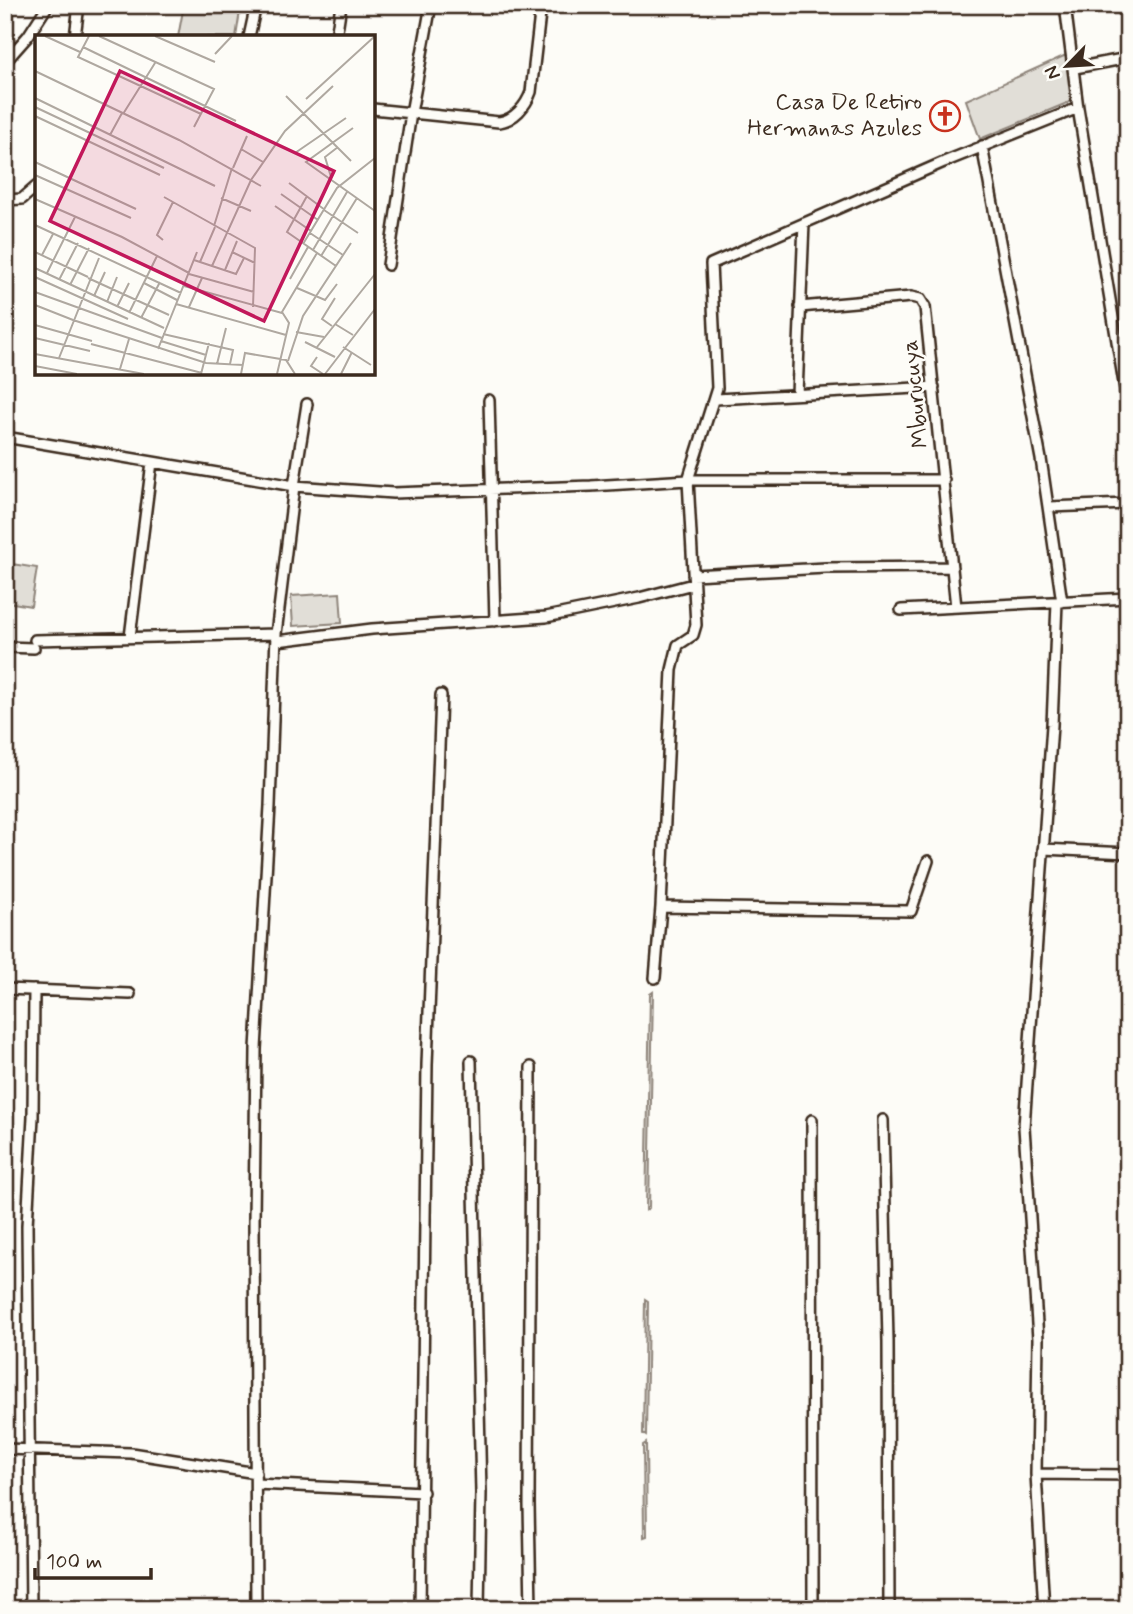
<svg xmlns="http://www.w3.org/2000/svg" width="1133" height="1614" viewBox="0 0 1133 1614" font-family="Mynerve,sans-serif">
  <style>
    .green { fill: #e1ded7; stroke: #8e847a; stroke-width: 2 }
    .lines { fill: none; stroke-linecap: round; stroke-linejoin: round }
    .street-casing { stroke: #3b2a1e; stroke-width: 14 }
    .street { stroke: #fdfcf7; stroke-width: 9 }
    .labels { text-anchor: middle; dominant-baseline: central; stroke-width: 5; stroke-linejoin: round; paint-order: stroke }
    .poi-label { font-size: 23px; fill: #3b2a1e; stroke: #fdfcf7; text-anchor: end }
    .street-label { font-size: 23px; fill: #3b2a1e; stroke: #fdfcf7 }
    .inset-road { fill: none; stroke: #afa8a0; stroke-width: 2 }
    .view { fill: #c2185b; fill-opacity: 0.15; stroke: #c2185b; stroke-width: 3.5 }
    .inset-edge { fill: none; stroke: #3b2a1e; stroke-width: 3.5 }
  </style>
  <rect width="100%" height="100%" fill="#fdfcf7"/>
  <filter id="ink" filterUnits="userSpaceOnUse"><feTurbulence type="fractalNoise" baseFrequency=".0143" numOctaves="2"/><feDisplacementMap in="SourceGraphic" scale="14" xChannelSelector="R" yChannelSelector="G"/><feConvolveMatrix kernelMatrix="1 2 1 2 8 2 1 2 1" color-interpolation-filters="sRGB"/></filter>
  <g filter="url(#ink)">
    <path class="green" d="M184 5H241L236 37H178Z
      M1066 55 1072 101 980 139 966 100Z
      M12 564 37 568 31 606 7 602Z
      M340 593 342 623 293 626 291 596Z
      M653 992 649 1208 646 1210 650 994Z
      M645 1299 648 1301 646 1436 643 1434Z
      M646 1443 647 1536 644 1537 643 1445Z"/>
    <g class="lines">
      <g class="street-casing">
        <path id="street" d="M1065 5 1078 108 1128 407
          M75 37 79 5
          M249 37 256 5
          M336 37 341 5
          M5 62 28 36 48 5
          M1075 68 1128 58
          M373 109 499 122C514 120 526 106 531 92L541 5
          M982 146 1041 459 1062 602
          M5 200 22 199 37 186
          M388 265 411 113 431 5
          M800 307 911 297 920 299 925 307 956 607
          M797 394 804 223
          M716 399 934 387
          M489 400 495 621
          M1128 427V432
          M5 437 294 486 393 493 591 486 688 480H944
          M1049 507 1128 504
          M693 575 826 568 952 567
          M901 610 1128 598
          M130 637 152 462
          M35 640 276 634
          M277 641 372 629 546 617 639 598 693 584
          M5 647 34 648
          M1043 849 1128 853
          M661 907 911 911 928 861
          M655 978 661 907 672 670 678 645 693 635 696 625 688 480 717 388 711 264 944 162 1078 108
          M5 989 130 994
          M471 1061 481 1493 479 1609
          M812 1120 813 1609
          M883 1120 888 1342 889 1609
          M5 1449 131 1453 256 1473
          M1036 1474 1128 1475
          M256 1484 423 1492
          M31 1609 27 1226 33 1117 34 990
          M256 1609 254 1220 256 1049 270 806 276 634 294 486 307 404
          M420 1609 427 1065 441 695
          M531 1609 529 1505 531 1067
          M1044 1609 1036 1474 1038 1339 1024 1127 1052 725 1057 602"/>
      </g>
      <use href="#street" class="street"/>
    </g>
  </g>
  <defs>
    <g id="church-ring" transform="scale(1.575)"><circle r="9.5" fill="#fdfcf7" stroke="#c8321e" stroke-width="1.5"/><path d="M-1.2-6h2.4v3.5h3.3v2.4h-3.3V6h-2.4V-.1h-3.3v-2.4h3.3Z" fill="#c8321e"/></g>
  </defs>
  <g fill-rule="evenodd">
    <use href="#church-ring" x="945" y="116"/>
  </g>
  <g class="labels">
    <g class="poi-label">
      <text x="922" y="103">Casa De Retiro<tspan x="922" dy="26">Hermanas Azules</tspan></text>
    </g>
    <g class="street-label">
      <text transform="translate(916 394) rotate(-96)">Mburucuya</text>
    </g>
  </g>
  <g transform="translate(35 35)">
    <rect width="340" height="340" fill="#fdfcf7"/>
    <path class="inset-road" d="M10 1 45 17M54 1 43 22 166 79M64 1 179 54 159 92M120 1 180 27M48 12 201 86M180 19 197 1M0 36 144 105 226 151M251 61 316 126M0 63 180 151M271 64 340 1M0 72 129 133M88 79 120 28M0 81 125 140M318 93 271 127 340 176M75 100 87 78M206 114 228 127M260 118 311 83M0 127 101 174M198 133 212 101M0 140 96 183M296 142 290 122 303 112M254 148 290 175M246 159 283 185M272 161 252 197 301 231M129 162 220 213 218 272M186 163 216 176M0 164 87 202 154 238M240 171 276 196M289 175 323 198M0 190 146 258M179 191 197 133M275 198 308 220M128 205 122 200 138 167M268 209 302 153 340 123M278 215 312 157M0 217 53 242M197 217 220 228M7 220 18 199M286 221 322 163M159 225 201 239 209 223M165 227 180 192M177 231 216 145 250 96 298 51M0 233 129 293M190 235 202 206M12 238 40 182M154 239 219 257M0 242 93 284M53 243 134 280M255 244 273 212M24 245 43 208M109 248 142 265M35 250 54 213M149 251 247 278M262 253 290 265 302 249M0 257 127 303M59 261 70 237M72 267 82 242M141 269 251 300M0 270 38 285M82 272 94 248M154 272 167 243M94 278 122 221M106 283 125 247M38 285 171 328 208 330M300 289 318 300M0 290 57 306M297 291 287 284 300 263M261 297 289 302M128 299 198 315 195 329M0 303 55 316M126 306 171 320M270 307 300 322M56 309 167 338M282 312 340 239M308 312 336 330M123 314 162 217M0 319 109 339M282 322 276 331 288 339M24 323 64 223M253 326 268 281 316 208M182 329 191 293M0 331 42 339M85 334 94 304M166 339 174 308M206 339 210 318 251 325 260 339M242 339 254 288 247 277 282 218M290 339 340 274M306 339 317 317"/>
    <path class="view" d="M85 36 299 136 229 286 15 186Z"/>
    <rect width="340" height="340" class="inset-edge"/>
  </g>
  <rect width="1133" height="1614" fill="none" stroke="#fdfcf7" stroke-width="28"/>
  <rect x="14" y="14" width="1105" height="1586" fill="none" stroke="#3b2a1e" stroke-width="2.5" filter="url(#ink)"/>
  <g transform="translate(1067 66) rotate(245)" stroke="#fdfcf7" stroke-width="5" paint-order="stroke">
  <path d="M0-5L12 26L0 18L-12 26Z" fill="#3b2a1e"/>
  <text y="-10" font-size="19" font-weight="bold" text-anchor="middle" fill="#3b2a1e">N</text>
  </g>
  <path d="M35 1568v10h116v-10" fill="none" stroke="#3b2a1e" stroke-width="3.5"/>
  <text x="46" y="1568" font-size="21" fill="#3b2a1e" stroke="#fdfcf7" stroke-width="5" paint-order="stroke">100 m</text>
</svg>
